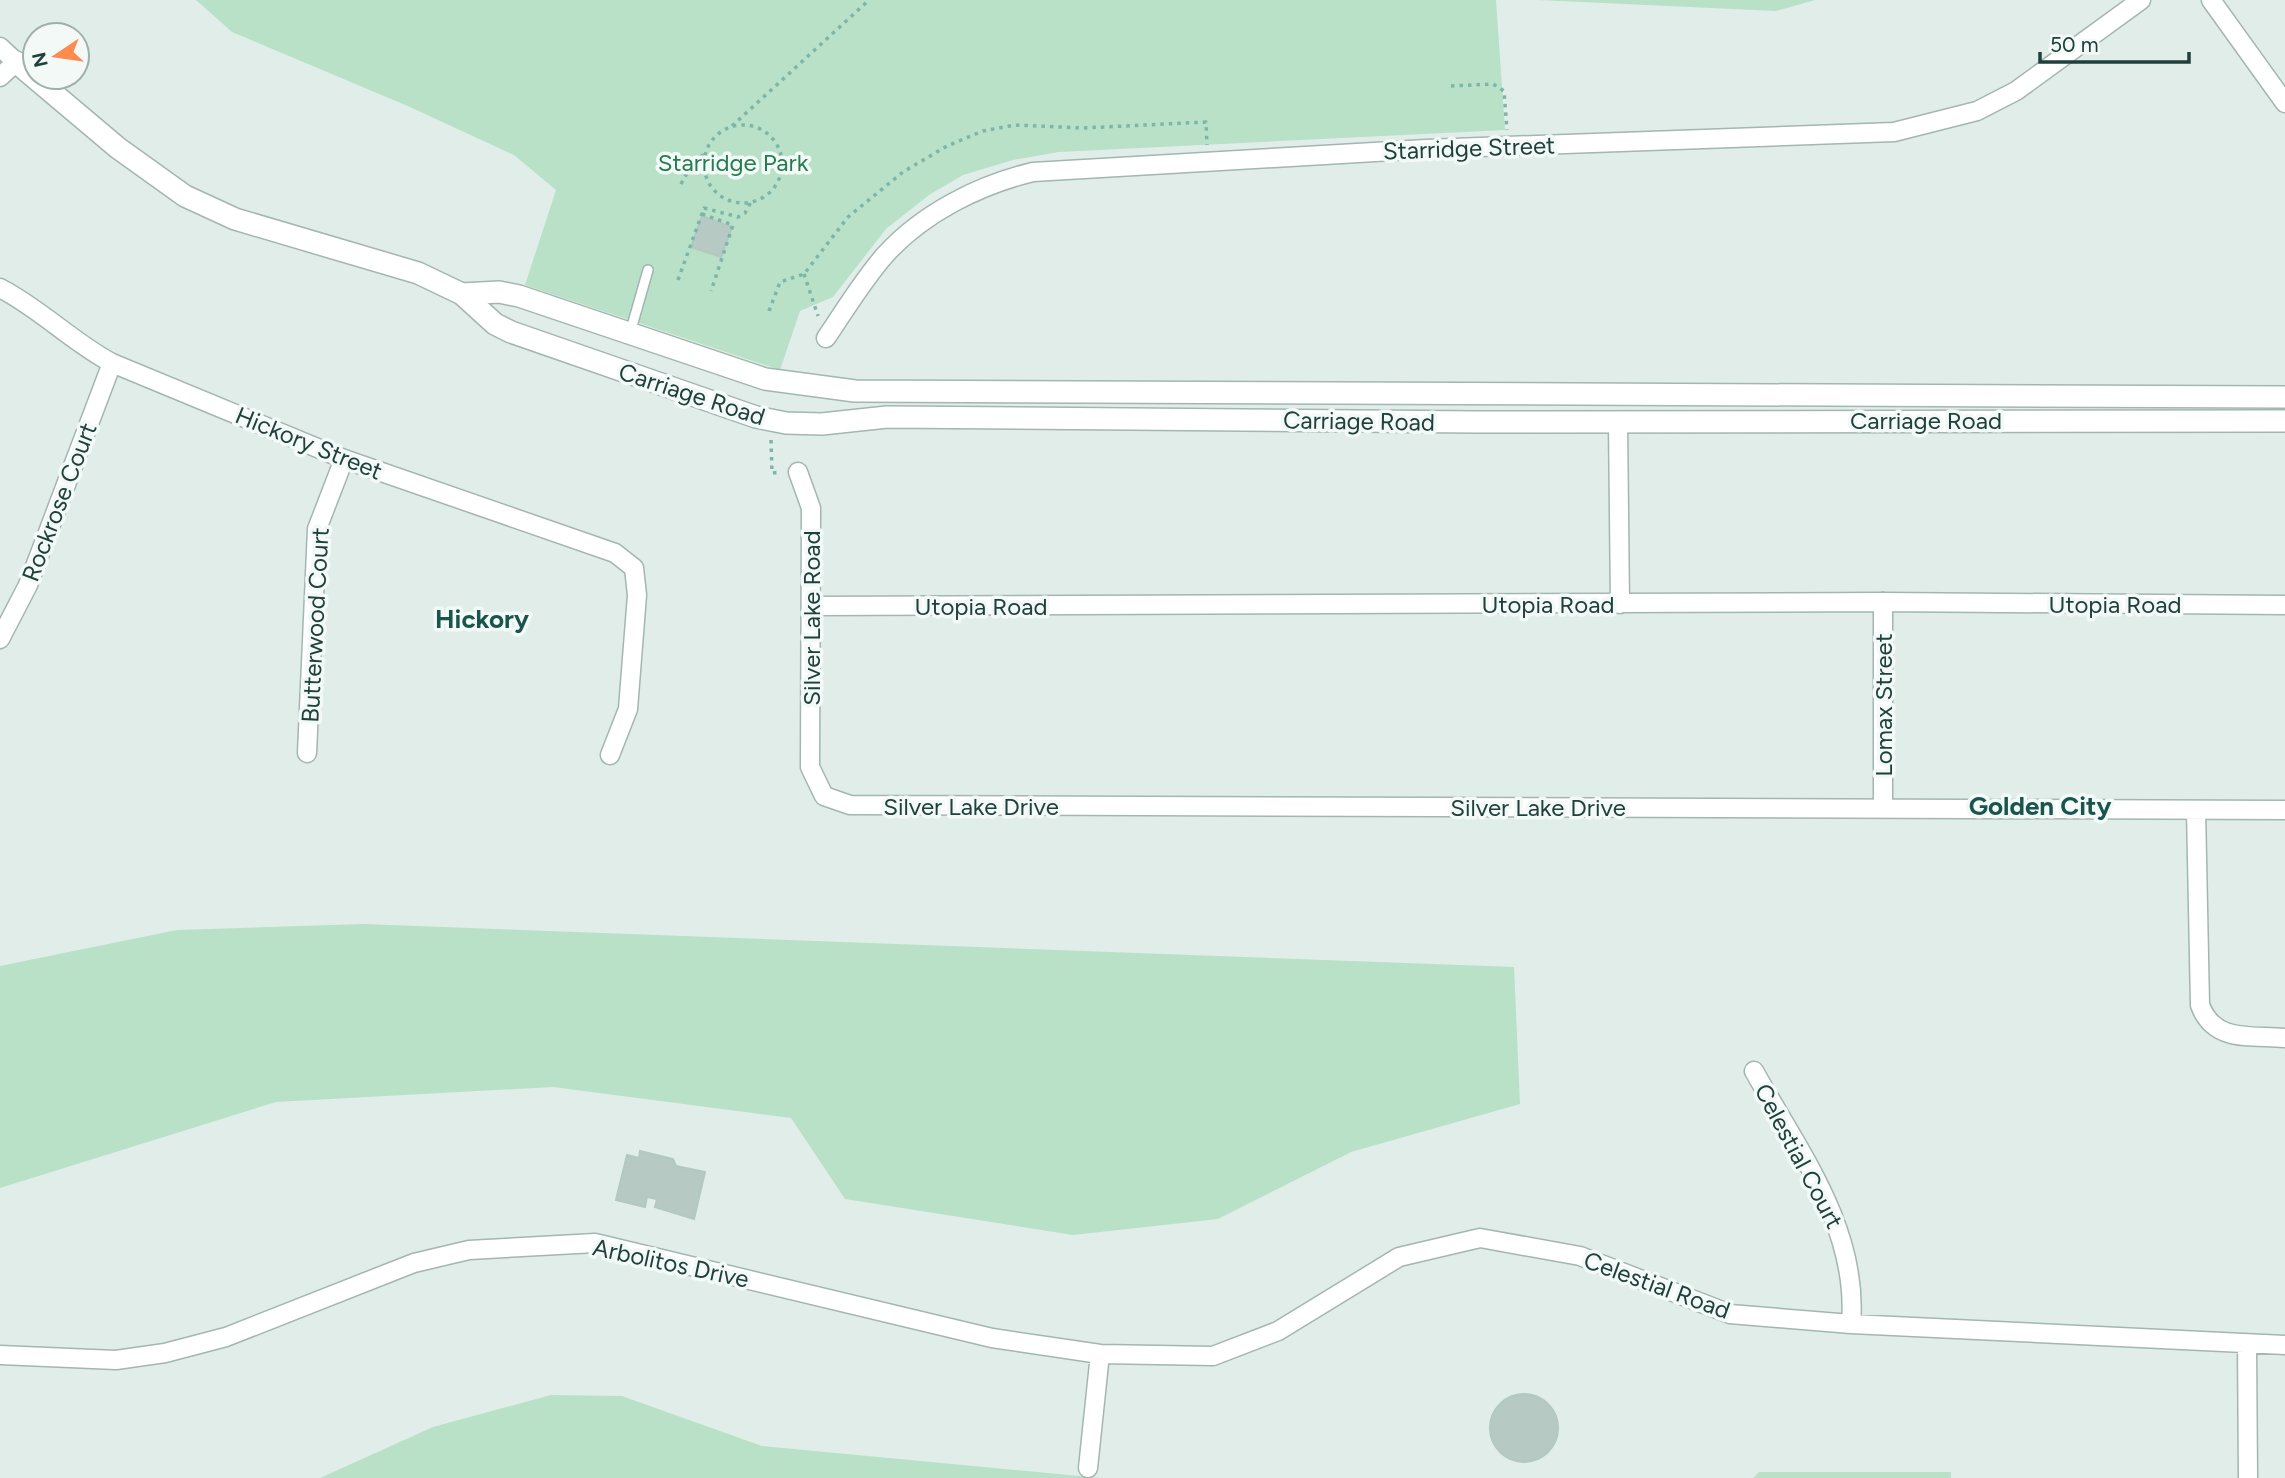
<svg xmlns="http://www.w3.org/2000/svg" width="2285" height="1478" viewBox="0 0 2285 1478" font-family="Figtree,sans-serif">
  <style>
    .green { fill: #b8e1c7 }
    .building { fill: #b6c9c3; stroke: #b3c8c1; stroke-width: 2 }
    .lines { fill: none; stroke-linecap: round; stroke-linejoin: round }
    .service-casing { stroke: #a3b6b1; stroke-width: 12 }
    .minor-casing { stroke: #a3b6b1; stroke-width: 21 }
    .tertiary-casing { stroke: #a3b6b1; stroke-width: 24 }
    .path { stroke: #7eb5a9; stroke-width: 3.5; stroke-dasharray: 3.5 5; stroke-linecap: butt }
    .service { stroke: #fff; stroke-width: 9 }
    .minor { stroke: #fff; stroke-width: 18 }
    .tertiary { stroke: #fff; stroke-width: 21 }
    .labels { text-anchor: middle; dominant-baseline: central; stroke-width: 7; stroke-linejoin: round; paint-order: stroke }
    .street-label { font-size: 24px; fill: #1f403b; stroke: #f2f9f7 }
    .park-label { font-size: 24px; fill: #257c4f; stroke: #f2f9f7 }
    .neighbourhood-label { font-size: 26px; font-weight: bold; fill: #19554c; stroke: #f2f9f7 }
  </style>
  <rect width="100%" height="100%" fill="#e1ede9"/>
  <path class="green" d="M196 0H1496L1505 130 1059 152 1013 160 963 175 929 195 886 229 833 297 800 311 780 370 525 285 556 190 514 155 410 107 232 32Z
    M1538 0H1815L1776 11Z
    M364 924 1514 967 1520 1104 1351 1152 1218 1219 1073 1235 845 1199 791 1118 553 1087 276 1102 0 1188V966L177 930Z
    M551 1395 622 1396 762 1446 1100 1478H320L433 1427Z
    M1759 1472H1951V1478H1753Z"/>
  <path class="building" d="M702 216 732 227 721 257 691 247Z
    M640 1151 673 1159 676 1166 705 1172 694 1219 655 1207 657 1199 647 1197 645 1207 616 1200 627 1155 639 1158Z
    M1490 1428a34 34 0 1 1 68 0a34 34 0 1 1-68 0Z"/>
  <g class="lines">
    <g class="service-casing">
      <path id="service" d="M630 333 648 270"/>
    </g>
    <g class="minor-casing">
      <path id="minor" d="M2211 0 2285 103
        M0 47 16 62 0 77
        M0 288C41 309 72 342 112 363L344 459 615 553 634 568 637 595 628 709 610 755
        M826 338C845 310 863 280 885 255 923 213 979 185 1033 172L1426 149 1894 132 1977 111 2016 91 2141 0
        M1618 422 1620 604
        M798 472 811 508 810 767 824 796 850 805 2285 810
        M1883 602V808
        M811 606 1883 602 2285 605
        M0 639 28 585 112 363
        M307 753 317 529 344 459
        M2196 810 2200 1005C2214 1043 2250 1035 2285 1038
        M1754 1071C1798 1150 1859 1229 1851 1324
        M2247 1344 2248 1478
        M0 1355 116 1360 165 1353 226 1337 414 1263 469 1250 595 1243 992 1338 1100 1354 1213 1356 1278 1331 1399 1257 1480 1238 1580 1256 1730 1314 1851 1324 2285 1345
        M1088 1468 1100 1354"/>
    </g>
    <g class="tertiary-casing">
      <path id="tertiary" d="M16 62 118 148 185 196 235 219 418 273 462 294 495 324 511 332 756 417 786 423 822 424 887 417 1478 422 2285 421
        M462 294 499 292 519 296 765 379 855 391 2285 397"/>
    </g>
    <path class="path" d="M1451 86 1493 84 1504 91 1507 130
      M704 164a39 39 0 1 1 78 0a39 39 0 1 1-78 0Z
      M732 126 869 0
      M681 184 691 166 705 153
      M702 214 733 225 711 291
      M804 274 818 316
      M678 280 704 208 738 217 745 213 751 202
      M769 311 780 282 804 274 848 217 903 172 947 146 983 131 1015 125 1083 128 1206 122 1207 145
      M771 440 772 473 781 472"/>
    <use href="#service" class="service"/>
    <use href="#minor" class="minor"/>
    <use href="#tertiary" class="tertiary"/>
  </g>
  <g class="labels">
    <g class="street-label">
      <text transform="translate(1469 148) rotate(-2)">Starridge Street</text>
      <text transform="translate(692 394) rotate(18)">Carriage Road</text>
      <text x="1926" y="420">Carriage Road</text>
      <text transform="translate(1359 421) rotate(1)">Carriage Road</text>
      <text transform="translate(309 443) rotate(22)">Hickory Street</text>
      <text transform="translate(59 502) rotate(-69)">Rockrose Court</text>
      <text x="1548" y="604">Utopia Road</text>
      <text x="2115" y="604">Utopia Road</text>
      <text x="981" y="606">Utopia Road</text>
      <text transform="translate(811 618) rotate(-90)">Silver Lake Road</text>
      <text transform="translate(315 625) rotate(-87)">Butterwood Court</text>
      <text transform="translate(1883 705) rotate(-90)">Lomax Street</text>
      <text x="971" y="806">Silver Lake Drive</text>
      <text x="1538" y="807">Silver Lake Drive</text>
      <text transform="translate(1799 1156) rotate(62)">Celestial Court</text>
      <text transform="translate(671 1263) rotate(12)">Arbolitos Drive</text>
      <text transform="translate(1657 1285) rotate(20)">Celestial Road</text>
    </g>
    <g class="park-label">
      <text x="733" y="162">Starridge Park</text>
    </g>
    <g class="neighbourhood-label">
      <text x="482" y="619">Hickory</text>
      <text x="2040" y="806">Golden City</text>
    </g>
  </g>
  <g transform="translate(56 56) rotate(257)"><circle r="33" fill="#f2f9f7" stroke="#9eafac" stroke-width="2"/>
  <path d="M0-5L12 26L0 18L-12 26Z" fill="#ff8a4e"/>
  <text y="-10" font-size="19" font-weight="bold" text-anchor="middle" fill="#1f403b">N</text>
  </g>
  <path d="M2040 52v10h149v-10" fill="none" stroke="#1f403b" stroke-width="3.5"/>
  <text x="2050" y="52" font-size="21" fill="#1f403b" stroke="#f2f9f7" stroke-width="5" paint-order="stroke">50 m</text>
</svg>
